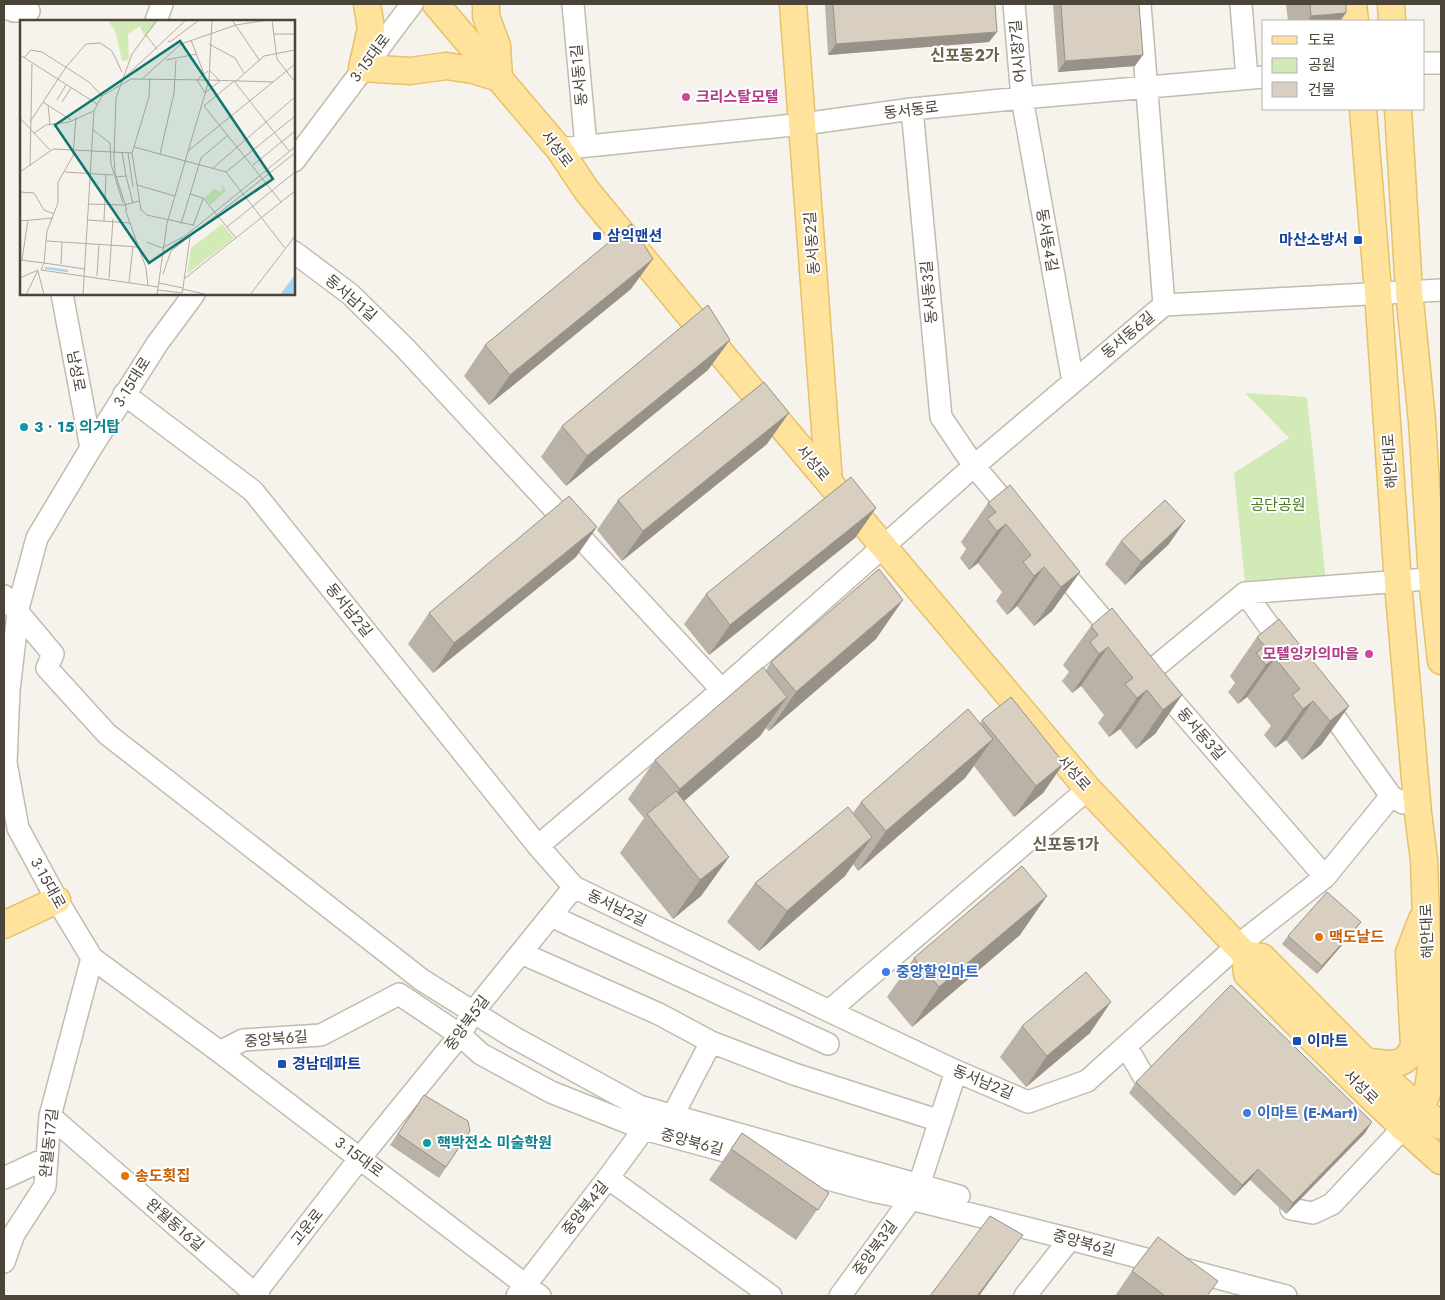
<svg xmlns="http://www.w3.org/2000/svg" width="1445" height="1300" viewBox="0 0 1445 1300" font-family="Jost,'Noto Sans KR',sans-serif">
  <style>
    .park { fill: #d2eab5 }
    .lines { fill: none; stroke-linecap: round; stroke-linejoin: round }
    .minor-casing { stroke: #c2bbae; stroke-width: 24 }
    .major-casing { stroke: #e6c16a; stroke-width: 29 }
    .minor { stroke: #fff; stroke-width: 21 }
    .major { stroke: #ffe39c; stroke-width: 26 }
    .wall { fill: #bab2a6 }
    .shaded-wall { fill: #979187 }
    .building { fill: #d8cfc1; stroke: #979187 }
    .hotel-dot { fill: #d1479c; stroke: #fff; stroke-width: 2 }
    .transit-dot { fill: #1a4fb4; stroke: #fff; stroke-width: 2 }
    .culture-dot { fill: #0f9aa8; stroke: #fff; stroke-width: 2 }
    .food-dot { fill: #e8710a; stroke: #fff; stroke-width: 2 }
    .shop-dot { fill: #3f7fe0; stroke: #fff; stroke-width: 2 }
    .labels { text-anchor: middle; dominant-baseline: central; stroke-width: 4; stroke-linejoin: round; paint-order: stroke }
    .street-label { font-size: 15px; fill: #4b4439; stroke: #fff }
    .hotel-label { font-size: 15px; font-weight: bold; fill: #b23c85; stroke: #fff; text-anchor: start }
    .transit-label { font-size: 15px; font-weight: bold; fill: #164399; stroke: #fff; text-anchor: start }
    .culture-label { font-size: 15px; font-weight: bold; fill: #0d838f; stroke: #fff; text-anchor: start }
    .park-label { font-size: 15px; fill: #4a7f2a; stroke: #fff }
    .food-label { font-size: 15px; font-weight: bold; fill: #c56008; stroke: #fff; text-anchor: start }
    .shop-label { font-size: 15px; font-weight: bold; fill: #366cbe; stroke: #fff; text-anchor: start }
    .neighbourhood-label { font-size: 16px; font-weight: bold; fill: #6e6250; stroke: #fff }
    .inset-river { fill: none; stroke: #a9d4f2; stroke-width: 2.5 }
    .inset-road { fill: none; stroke: #b2ada4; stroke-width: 1 }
    .view { fill: #0f766e; fill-opacity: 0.15; stroke: #0f766e; stroke-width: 2.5 }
    .inset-edge { fill: none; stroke: #4b4439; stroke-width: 2.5 }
  </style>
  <rect width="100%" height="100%" fill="#f6f3ec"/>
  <path class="park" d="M1245 393 1307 397 1326 582 1245 583 1234 473 1289 438Z"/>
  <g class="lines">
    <g class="minor-casing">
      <path id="minor" d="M573 4 586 146
        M1014 4 1022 98 1073 382
        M1140 4 1164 305
        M1241 4 1247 78
        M4 7 14 11H29
        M156 21 162 4
        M1424 63H1441
        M912 109 941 417 974 466 1017 517
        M559 149 803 124 912 109 1022 98 1264 77
        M294 161 412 4
        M294 252 350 294 405 348 722 690
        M62 294 91 448
        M194 294 157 344 91 448 37 538 19 605 9 690 6 763 18 828 57 900 92 958 220 1052 540 1296
        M124 394 253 491 538 846 574 887 829 1011 956 1071 1028 1102 1087 1081 1237 946 1325 877 1391 796
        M1054 562 1120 640
        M1245 593 1287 651
        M4 596 53 654 47 668 107 734 422 980 513 1037 639 1106 959 1196
        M1148 673 1245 593 1441 578
        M1156 682 1325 877
        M1321 698 1391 796 1403 803
        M538 846 708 702 974 466 1164 305 1441 290
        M551 916 828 1044
        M521 953 659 1014 711 1042
        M829 1011 1088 789
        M1126 1046 1144 1077
        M220 1052 243 1040 321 1035 399 994 460 1035 481 1054 551 1092 644 1129 872 1191 911 1199 1070 1239 1286 1296
        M673 1115 711 1042 794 1074 940 1121
        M50 1116 255 1294 259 1296
        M4 1178 47 1158
        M608 1178 771 1296
        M1291 1209 1313 1213 1332 1204 1403 1128
        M4 1262 14 1234 45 1186 50 1116 92 958
        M253 1296 360 1158 460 1035 473 1012 574 887
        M517 1296 608 1178 644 1129
        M840 1296 911 1199 921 1179 956 1071
        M1025 1296 1070 1239"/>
    </g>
    <g class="major-casing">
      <path id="major" d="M367 4 371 28 362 68 410 71 446 66 473 70 499 78 497 46 486 16V4
        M436 4 559 149 587 191 753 392 1088 789 1245 954 1247 974C1311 1037 1373 1102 1441 1161
        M793 4 829 482
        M1353 4 1355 21
        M1391 4 1392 21
        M1363 109 1378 292 1398 583 1418 813 1424 860 1431 1065C1428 1099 1426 1104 1403 1128
        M1398 109 1409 291 1422 421 1432 579 1441 661
        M4 925 57 900
        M1245 954 1262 957 1365 1061 1441 1126
        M1365 1061C1385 1064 1407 1070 1414 1045L1409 953 1422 919"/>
    </g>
    <use href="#minor" class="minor"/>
    <use href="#major" class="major"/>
  </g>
  <path class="wall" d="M825 4H995L989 42 828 55Z
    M1053 4H1139L1135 66 1058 72Z
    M1286 4H1346L1340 21H1288Z
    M631 289 489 405 464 376 485 345Z
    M708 370 566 486 541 457 562 426Z
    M767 444 622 561 597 530 618 500Z
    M988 503 1080 572 1052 611 1034 626 1017 606 1007 615 996 601 1002 592 978 563 969 570 960 558 966 549 961 542Z
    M876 508 855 538 709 655 684 624 706 594Z
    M1121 541 1169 544 1125 585 1105 564Z
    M576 557 433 673 408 644 429 613Z
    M1091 626 1182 695 1155 734 1136 749 1120 729 1109 737 1098 723 1104 715 1081 686 1072 693 1062 681 1069 672 1063 665Z
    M1257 637 1349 706 1321 745 1302 760 1286 740 1275 748 1264 735 1271 726 1247 697 1238 704 1228 692 1235 683 1230 676Z
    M876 639 769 731 766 728 760 736 684 801 729 857 701 896 673 919 620 853 644 818 628 799 655 760 766 670 771 662Z
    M982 720 1064 763 1043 793 1014 817 974 766 965 778 858 871 853 864 845 876 759 951 727 922 755 883 853 813 861 802 980 724Z
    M1355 930 1317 974 1282 944 1288 936Z
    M1020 935 912 1027 887 997 914 958Z
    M1022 1026 1090 1033 1026 1087 1000 1057Z
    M1136 1082 1365 1133 1286 1214 1250 1180 1234 1196 1129 1093Z
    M424 1095 470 1131 439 1178 390 1145Z
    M742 1133 829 1193 796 1240 709 1180Z
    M1132 1271 1208 1296H1115Z"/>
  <path class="shaded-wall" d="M1346 13 1340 21H1307L1311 16Z
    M997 32 989 42 828 55 836 44Z
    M1143 55 1135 66 1058 72 1065 61Z
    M653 259 631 289 489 405 510 375Z
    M730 340 708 370 566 486 587 456Z
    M789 413 767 444 622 561 643 531Z
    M876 508 855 538 709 655 730 625Z
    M1185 521 1169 544 1125 585 1141 562Z
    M1006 524 978 563 969 570 997 531Z
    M597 527 576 557 433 673 454 643Z
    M1044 567 1017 606 1007 615 1034 576Z
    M1080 572 1052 611 1034 626 1061 587Z
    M903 600 876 639 769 731 796 692Z
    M1108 647 1081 686 1072 693 1099 654Z
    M1275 658 1247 697 1238 704 1266 665Z
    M1147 690 1120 729 1109 737 1137 698Z
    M1182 695 1155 734 1136 749 1163 710Z
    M787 697 760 736 656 825 655 824 680 789Z
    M1313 701 1286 740 1275 748 1303 709Z
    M1349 706 1321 745 1302 760 1330 721Z
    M993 739 965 778 858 871 886 831Z
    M1064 763 1043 793 1014 817 1036 786Z
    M872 837 845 876 759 951 787 911Z
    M729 857 701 896 673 919 700 880Z
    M1047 896 1020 935 912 1027 939 987Z
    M1361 922 1355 930 1317 974 1322 966Z
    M1111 1002 1090 1033 1026 1087 1047 1056Z
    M1372 1122 1365 1133 1286 1214 1293 1203Z
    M1258 1169 1250 1180 1234 1196 1242 1185Z
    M1023 1235 979 1296H977Z"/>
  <path class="building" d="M833 4H995L997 32 836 44Z
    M1061 4H1139L1143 55 1065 61Z
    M1310 4H1346V13L1311 16Z
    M631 224 653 259 510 375 485 345Z
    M708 305 730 340 587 456 562 426Z
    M764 382 789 413 643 531 618 500Z
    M851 477 876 508 730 625 706 594Z
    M1010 485 1080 572 1061 587 1044 567 1034 576 1023 562 1031 555 1006 524 997 531 987 519 996 512 988 503Z
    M569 496 597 527 454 643 429 613Z
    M1165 500 1185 521 1141 562 1121 541Z
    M879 569 903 600 796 692 771 662Z
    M1112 608 1182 695 1163 710 1147 690 1137 698 1125 684 1133 678 1108 647 1099 654 1090 642 1098 635 1091 626Z
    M1279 619 1349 706 1330 721 1313 701 1303 709 1292 695 1300 689 1275 658 1266 665 1256 653 1265 646 1257 637Z
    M763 667 787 697 680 789 655 760Z
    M1011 697 1064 763 1036 786 982 720Z
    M968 709 993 739 886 831 861 802Z
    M676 791 729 857 700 880 647 814Z
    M848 807 872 837 787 911 755 883Z
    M1022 866 1047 896 939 987 914 958Z
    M1327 892 1361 922 1322 966 1288 936Z
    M1086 972 1111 1002 1047 1056 1022 1026Z
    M1231 985 1372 1122 1293 1203 1258 1169 1242 1185 1136 1082Z
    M424 1095 468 1121 470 1131 446 1167 398 1134Z
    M742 1133 829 1193 818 1210 731 1149Z
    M990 1216 1023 1235 977 1296H930Z
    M1158 1237 1218 1281 1207 1296H1163L1164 1295 1132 1271Z"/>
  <g class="hotel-dot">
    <circle cx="686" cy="97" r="5"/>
    <circle cx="1369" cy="654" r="5"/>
  </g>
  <g class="transit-dot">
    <rect x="592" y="231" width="10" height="10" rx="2.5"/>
    <rect x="1353" y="235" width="10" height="10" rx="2.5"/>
    <rect x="1292" y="1036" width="10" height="10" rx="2.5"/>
    <rect x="277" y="1059" width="10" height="10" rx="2.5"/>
  </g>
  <g class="culture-dot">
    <circle cx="24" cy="427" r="5"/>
    <circle cx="427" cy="1143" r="5"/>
  </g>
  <g class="food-dot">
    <circle cx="1319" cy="937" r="5"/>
    <circle cx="125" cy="1176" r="5"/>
  </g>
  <g class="shop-dot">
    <circle cx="886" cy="972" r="5"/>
    <circle cx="1247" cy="1113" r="5"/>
  </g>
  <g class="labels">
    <g class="street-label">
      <text transform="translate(1018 51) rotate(-95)">어시장7길</text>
      <text transform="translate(370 58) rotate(-53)">3·15대로</text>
      <text transform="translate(579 75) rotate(-95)">동서동1길</text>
      <text transform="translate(911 110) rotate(-7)">동서동로</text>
      <text transform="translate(557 149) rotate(53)">서성로</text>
      <text transform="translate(1047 240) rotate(80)">동서동4길</text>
      <text transform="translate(812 243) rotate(-94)">동서동2길</text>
      <text transform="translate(929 292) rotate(-95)">동서동3길</text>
      <text transform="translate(351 298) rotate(41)">동서남1길</text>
      <text transform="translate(1128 335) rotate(-40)">동서동6길</text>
      <text transform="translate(76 371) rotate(79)">남성로</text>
      <text transform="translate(132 382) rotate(-58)">3·15대로</text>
      <text transform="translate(1390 461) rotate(-94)">해안대로</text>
      <text transform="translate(813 463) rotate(50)">서성로</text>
      <text transform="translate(349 610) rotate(51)">동서남2길</text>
      <text transform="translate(1201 734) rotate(49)">동서동3길</text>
      <text transform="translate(1074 773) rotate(49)">서성로</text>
      <text transform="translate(48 883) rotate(61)">3·15대로</text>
      <text transform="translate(617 908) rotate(26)">동서남2길</text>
      <text transform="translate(1427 931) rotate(-92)">해안대로</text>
      <text transform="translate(467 1023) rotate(-54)">중앙북5길</text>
      <text transform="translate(276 1039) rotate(-5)">중앙북6길</text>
      <text transform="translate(983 1082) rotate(23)">동서남2길</text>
      <text transform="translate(1361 1087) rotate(45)">서성로</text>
      <text transform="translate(692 1142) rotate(15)">중앙북6길</text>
      <text transform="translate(49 1143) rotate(-84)">완월동17길</text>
      <text transform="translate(359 1157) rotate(37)">3·15대로</text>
      <text transform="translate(585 1208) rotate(-52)">중앙북4길</text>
      <text transform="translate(175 1225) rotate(41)">완월동16길</text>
      <text transform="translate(307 1227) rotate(-52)">고운로</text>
      <text transform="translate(1084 1243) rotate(15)">중앙북6길</text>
      <text transform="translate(875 1248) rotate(-54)">중앙북3길</text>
    </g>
    <g class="hotel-label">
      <text x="696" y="97">크리스탈모텔</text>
      <text x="1359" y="654" text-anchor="end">모텔잉카의마을</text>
    </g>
    <g class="transit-label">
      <text x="607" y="236">삼익맨션</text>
      <text x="1348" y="240" text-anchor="end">마산소방서</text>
      <text x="1307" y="1041">이마트</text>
      <text x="292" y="1064">경남데파트</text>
    </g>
    <g class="culture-label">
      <text x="34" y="427">3ㆍ15 의거탑</text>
      <text x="437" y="1143">핵박전소 미술학원</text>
    </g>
    <g class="park-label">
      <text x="1278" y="505">공단공원</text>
    </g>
    <g class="food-label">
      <text x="1329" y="937">맥도날드</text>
      <text x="135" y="1176">송도횟집</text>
    </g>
    <g class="shop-label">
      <text x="896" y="972">중앙할인마트</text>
      <text x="1257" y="1113">이마트 (E-Mart)</text>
    </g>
    <g class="neighbourhood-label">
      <text x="965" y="55">신포동2가</text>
      <text x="1066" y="844">신포동1가</text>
    </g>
  </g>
  <g transform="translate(20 20)">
    <rect width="275" height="275" fill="#f6f3ec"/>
    <path d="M88 0H139L125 17 120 6 108 14 109 40 102 41 96 13ZM203 165 206 171 190 185 184 178 194 169 201 172ZM202 204 214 218 167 254 171 228Z" fill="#d2eab5"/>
    <path d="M275 255V275H260L261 273Z" fill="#a9d4f2"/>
    <path class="inset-river" d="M25 248 48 251"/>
    <path class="inset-road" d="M212 0 240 41M252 0 257 39 275 62M254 14H275M126 15 137 29M171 20 184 54M148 21 150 22 179 0M189 24 215 38 224 53M0 35 77 84M4 38 11 30 22 32 69 62 82 76M146 40 177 34M188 51 177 60 185 73 200 61 190 51M104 58 166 0M123 58 161 24 216 5 247 0M130 58 129 77 112 133 121 190 127 195 173 205M188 60 253 62 275 44M216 61 244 36 275 30M37 80 46 65M23 82 51 100M42 82 51 68M28 85 30 105M184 86 214 61 269 131M184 86 261 182M56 97 53 136 38 162V183L27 211 24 243 65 249M0 98 30 130M10 102 46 47 66 24 80 23 92 31 102 52M73 110 90 123 91 144 103 183M14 113 26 105 49 102 74 91M114 127 206 152 265 228M168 131 253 62M102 132 106 156M108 133 113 167M140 134 154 73 156 40M233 145 275 111M10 146 12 44M193 148 275 77M0 152 33 129 112 133M45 152 93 155M206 152 275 96M96 157 106 156 113 183M117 165 155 176M0 172 14 173 24 190 34 194M170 174 183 178 216 218M69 184 104 185 119 181M105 189 126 248 128 266M107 190 95 153 94 137 96 78 112 34 137 0M68 200 110 203M0 201 33 198M84 201 86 155M161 204 181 138 208 115M173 206 183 179M207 207 275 152M27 221 119 227M127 222 142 228M142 228 165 216 275 127M0 240 24 243 21 250 138 267M2 240 8 200M41 244 42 222M18 251 24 275M143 254 151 231 275 133M77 256 79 224M0 258 18 250M89 258 93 199M164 259 275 171M109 262 113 227M163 268 170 217M163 269 188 275M138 270 162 273 163 268 139 263M6 275 18 250M63 275 74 91 82 76 111 59 188 60M137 275 147 203 189 60 192 0M230 275 275 216"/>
    <path class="view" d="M160 21 253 159 129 243 35 105Z"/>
    <rect width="275" height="275" class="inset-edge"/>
  </g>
  <rect width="1445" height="1300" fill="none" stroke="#4b4439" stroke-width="10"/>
  <rect x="1262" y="20" width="162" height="90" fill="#ffffff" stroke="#b7b4b0"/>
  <rect x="1272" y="36" width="25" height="8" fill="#ffe39c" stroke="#b7b4b0"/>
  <text x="1308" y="45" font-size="15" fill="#4b4439">도로</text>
  <rect x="1272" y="58" width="25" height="15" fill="#d2eab5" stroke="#b7b4b0"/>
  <text x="1308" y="70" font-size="15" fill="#4b4439">공원</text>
  <rect x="1272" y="82" width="25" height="15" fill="#d8cfc1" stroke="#b7b4b0"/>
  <text x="1308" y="95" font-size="15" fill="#4b4439">건물</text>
</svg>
